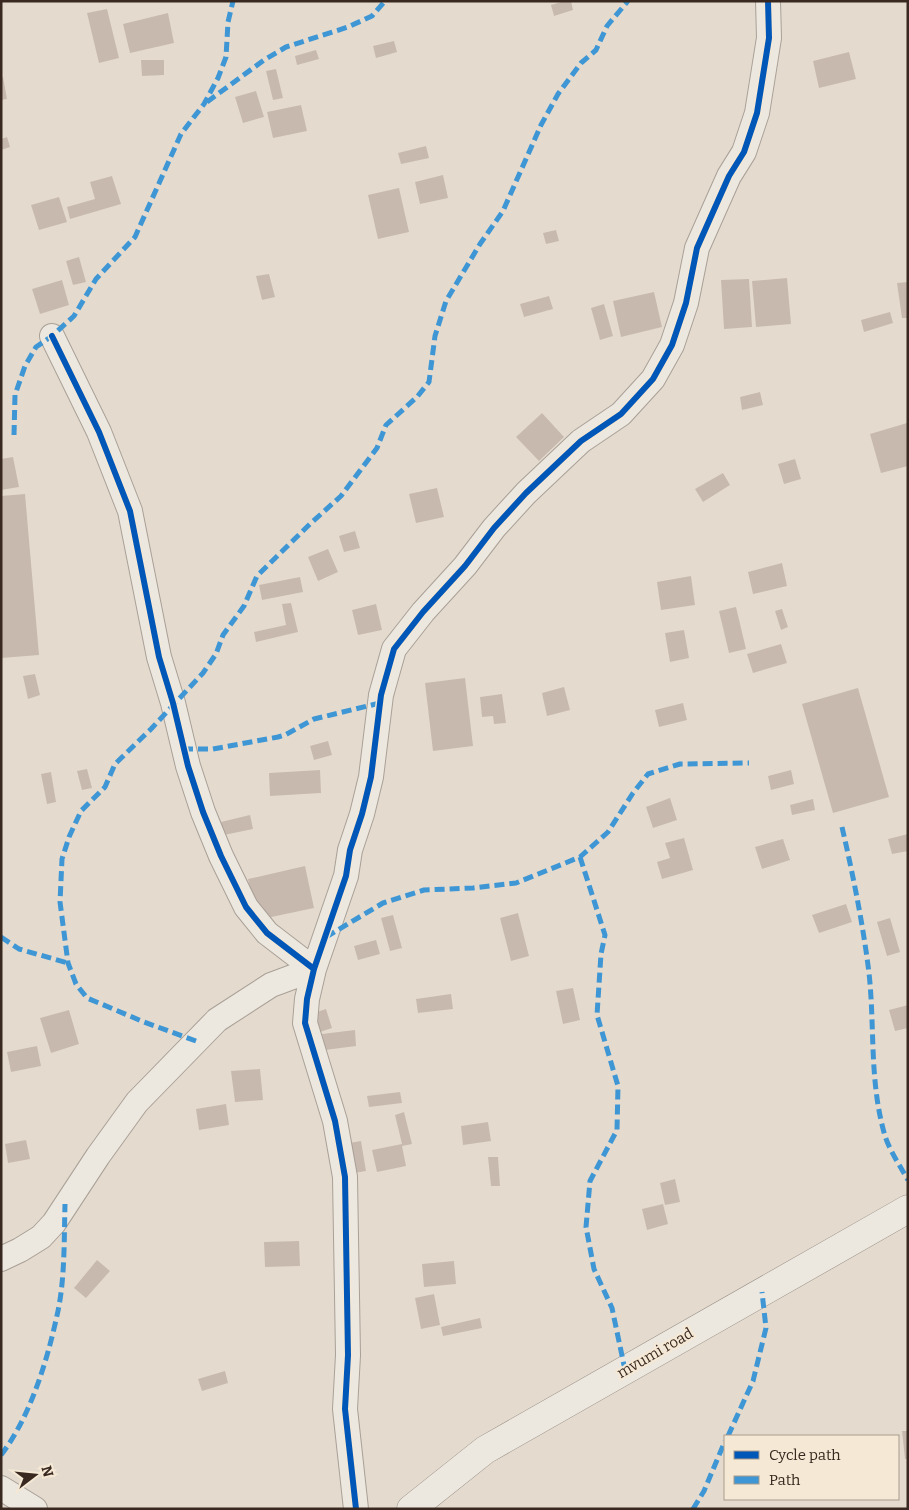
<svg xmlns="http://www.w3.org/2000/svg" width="909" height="1510" viewBox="0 0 909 1510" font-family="Bitter,serif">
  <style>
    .building { fill: #c8b9af }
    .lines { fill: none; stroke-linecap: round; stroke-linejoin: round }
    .street-casing { stroke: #a9a097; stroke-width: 26 }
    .secondary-casing { stroke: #999087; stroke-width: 29 }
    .street { stroke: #ece7df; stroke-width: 24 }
    .secondary { stroke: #ece7df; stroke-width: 28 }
    .quiet { stroke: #3e96d5; stroke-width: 5; stroke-dasharray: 10 5; stroke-linecap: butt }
    .cycleway-casing { stroke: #f5e8d5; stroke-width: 9 }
    .cycleway { stroke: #0057b8; stroke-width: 6 }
    .labels { text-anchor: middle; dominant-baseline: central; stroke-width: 4.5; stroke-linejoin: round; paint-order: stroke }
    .street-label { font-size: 15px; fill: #38281f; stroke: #f5e8d5 }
  </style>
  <rect width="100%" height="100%" fill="#e4dbce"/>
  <path class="building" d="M565 1H571L573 10 554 16 551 5Z
    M107 9 119 58 99 63 87 13Z
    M168 13 174 43 130 53 123 24Z
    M394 41 397 52 376 58 373 46Z
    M316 50 319 59 297 65 295 56Z
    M849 52 856 79 819 88 813 61Z
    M141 60H164V75L142 76Z
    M276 69 283 98 273 100 266 71Z
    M3 77 7 99 1 100V78Z
    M256 91 264 117 243 123 235 97Z
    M301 105 307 131 273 138 267 112Z
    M7 137 10 147 1 150V139Z
    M426 146 429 158 401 164 398 153Z
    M443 175 448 198 420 204 415 182Z
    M112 176 121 204 70 219 67 207 95 199 90 182Z
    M399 188 409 232 378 239 368 195Z
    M59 197 67 222 39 230 31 205Z
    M556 230 559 241 546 244 543 233Z
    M79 257 86 282 73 285 66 261Z
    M269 274 275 297 262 300 256 276Z
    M787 278 791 324 756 327 752 281Z
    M749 279 752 327 724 329 721 280Z
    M62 280 69 305 40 314 32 289Z
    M908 282V318H902L897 283Z
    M654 292 662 327 621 337 613 301Z
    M549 296 553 309 524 317 520 304Z
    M604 304 613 336 600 340 591 308Z
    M890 312 893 323 864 332 861 320Z
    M760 392 763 405 742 410 740 397Z
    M542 413 564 437 539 461 516 437Z
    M907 423 908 466 881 473 870 434Z
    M13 457 19 487 1 490V459Z
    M795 459 801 479 784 484 778 464Z
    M723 473 730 485 703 502 695 489Z
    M437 488 444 517 416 523 409 494Z
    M25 494 39 655 1 658V496Z
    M355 531 360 548 344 552 339 536Z
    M328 549 338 572 318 581 308 557Z
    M782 563 787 586 753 594 748 572Z
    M691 576 695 605 661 610 657 582Z
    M300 577 303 592 262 600 259 585Z
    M291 603 298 632 256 642 254 632 286 625 282 604Z
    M376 604 382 630 358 635 352 610Z
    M736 607 746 649 729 653 719 611Z
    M782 609 788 627 781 630 775 611Z
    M684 630 689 658 670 662 665 633Z
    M781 644 787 663 753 673 747 654Z
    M35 674 40 695 28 699 23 676Z
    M465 678 473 746 433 751 425 683Z
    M564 687 570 710 547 716 542 693Z
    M858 688 889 797 833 813 802 704Z
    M502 694 506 723 494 724 493 716 482 717 480 697Z
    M683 703 687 720 659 727 655 710Z
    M328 741 332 755 314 760 310 746Z
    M87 769 92 788 82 790 77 771Z
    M320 770 321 793 270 796 269 773Z
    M791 770 794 784 771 790 768 776Z
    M51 772 56 802 47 804 41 774Z
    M670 798 677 820 653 828 646 807Z
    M813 799 815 810 792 815 790 805Z
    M250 815 253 829 224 835 221 822Z
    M908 834V851L892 854 888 839Z
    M684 838 693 870 662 879 657 862 670 858 665 843Z
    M783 839 790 860 762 869 755 847Z
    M305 866 314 908 257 920 248 879Z
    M846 904 852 922 819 933 812 915Z
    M518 913 529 956 511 961 500 918Z
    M393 915 402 948 390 951 381 918Z
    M890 918 900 952 887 956 877 922Z
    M376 940 380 954 358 960 354 946Z
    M573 988 580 1020 563 1024 556 991Z
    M451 994 453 1009 418 1013 416 999Z
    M908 1005V1028L895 1031 889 1010Z
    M326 1009 332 1028 320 1032 314 1013Z
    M69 1010 79 1044 51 1053 40 1018Z
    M355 1030 356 1046 325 1050 322 1034Z
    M37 1046 41 1066 11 1072 7 1052Z
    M260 1069 263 1100 235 1102 231 1071Z
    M400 1092 402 1103 369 1107 367 1096Z
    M226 1104 229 1125 199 1130 196 1109Z
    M404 1112 412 1144 402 1146 406 1166 377 1172 372 1150 402 1144 395 1115Z
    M488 1122 491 1141 463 1145 461 1126Z
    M26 1140 30 1159 8 1163 5 1144Z
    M361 1141 366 1171 354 1173 349 1143Z
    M488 1157H498L500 1186H491Z
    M675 1179 680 1202 665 1205 660 1183Z
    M663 1204 668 1224 647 1230 642 1209Z
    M299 1241 300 1266 265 1267 264 1242Z
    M97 1260 110 1271 86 1298 74 1288Z
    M454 1261 456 1284 424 1287 422 1264Z
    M434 1294 440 1325 421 1329 415 1298Z
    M480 1318 482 1328 443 1336 441 1327Z
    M225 1371 228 1383 202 1391 198 1379Z
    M902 1431H908V1459H905Z"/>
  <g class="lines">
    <g class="street-casing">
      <path id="street" d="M52 336 99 432 130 511 159 657 173 703 188 766 203 812 221 856 246 907 267 933 314 969
        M1 1259 20 1250 41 1237 54 1223 98 1156 137 1102 217 1020 271 985 314 969
        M1 1488 35 1509
        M356 1509 345 1409 348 1355 345 1177 335 1121 305 1023 307 999 314 969 346 876 350 850 362 814 371 777 381 695 394 649 423 612 465 566 494 528 526 493 581 441 621 414 653 379 672 345 686 303 697 248 729 176 744 152 757 113 769 38 768 1"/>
    </g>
    <g class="secondary-casing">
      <path id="secondary" d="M411 1509 485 1450 908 1209"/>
    </g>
    <use href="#street" class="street"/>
    <use href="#secondary" class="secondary"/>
    <path class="quiet" d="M207 102 264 60 286 47 348 27 372 16 385 1
      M14 435 15 395 25 366 36 347 52 336 74 316 96 279 135 237 181 134 204 104 218 78 226 57 228 22 233 1
      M183 749H213L278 737 285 735 314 719 380 703
      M842 827C853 875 863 924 869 973 875 1028 869 1081 885 1136 890 1151 900 1166 908 1180
      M580 857 605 935 601 954 597 1015 618 1086 617 1130 590 1181 586 1227 594 1269 612 1308 625 1370
      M1 937 19 949 68 963
      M326 937 383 903 424 890 473 888 516 883 580 857 608 832 633 793 648 774 680 764 749 763
      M196 1041 144 1022 87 998 76 984 68 963 60 902 62 859 69 837 81 811 105 787 115 764 151 729 203 673 216 654 223 635 244 606 257 576 310 524 341 496 377 448 386 425 417 397 429 382 435 336 446 301 480 244 503 211 541 125 558 94 581 63 596 50 607 26 628 1
      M728 1436 753 1381 766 1328 762 1292
      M1 1455C31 1416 48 1358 58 1311 65 1277 64 1239 65 1204
      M693 1509 704 1491 725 1441"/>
    <g class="cycleway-casing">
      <path id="cycleway" d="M52 336 99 432 130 511 159 657 173 703 188 766 203 812 221 856 246 907 267 933 314 969
        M356 1509 345 1409 348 1355 345 1177 335 1121 305 1023 307 999 314 969 346 876 350 850 362 814 371 777 381 695 394 649 423 612 465 566 494 528 526 493 581 441 621 414 653 379 672 345 686 303 697 248 729 176 744 152 757 113 769 38 768 1"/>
    </g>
    <use href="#cycleway" class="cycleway"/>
  </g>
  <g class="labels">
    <g class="street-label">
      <text transform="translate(655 1353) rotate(-30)">mvumi road</text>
    </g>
  </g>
  <rect width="909" height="1510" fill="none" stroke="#38281f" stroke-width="5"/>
  <rect x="724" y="1435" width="175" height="65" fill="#f5e8d5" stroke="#a99b8c"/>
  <rect x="734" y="1451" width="25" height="8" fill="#0057b8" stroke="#a99b8c"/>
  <text x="769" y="1460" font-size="15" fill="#38281f">Cycle path</text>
  <rect x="734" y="1476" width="25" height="8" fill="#3e96d5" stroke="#a99b8c"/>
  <text x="769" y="1485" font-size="15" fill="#38281f">Path</text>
  <g transform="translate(35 1475) rotate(74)" stroke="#f5e8d5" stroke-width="4" paint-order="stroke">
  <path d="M0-4L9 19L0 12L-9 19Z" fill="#38281f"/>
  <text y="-8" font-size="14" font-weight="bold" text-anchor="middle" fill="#38281f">N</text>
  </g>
</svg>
